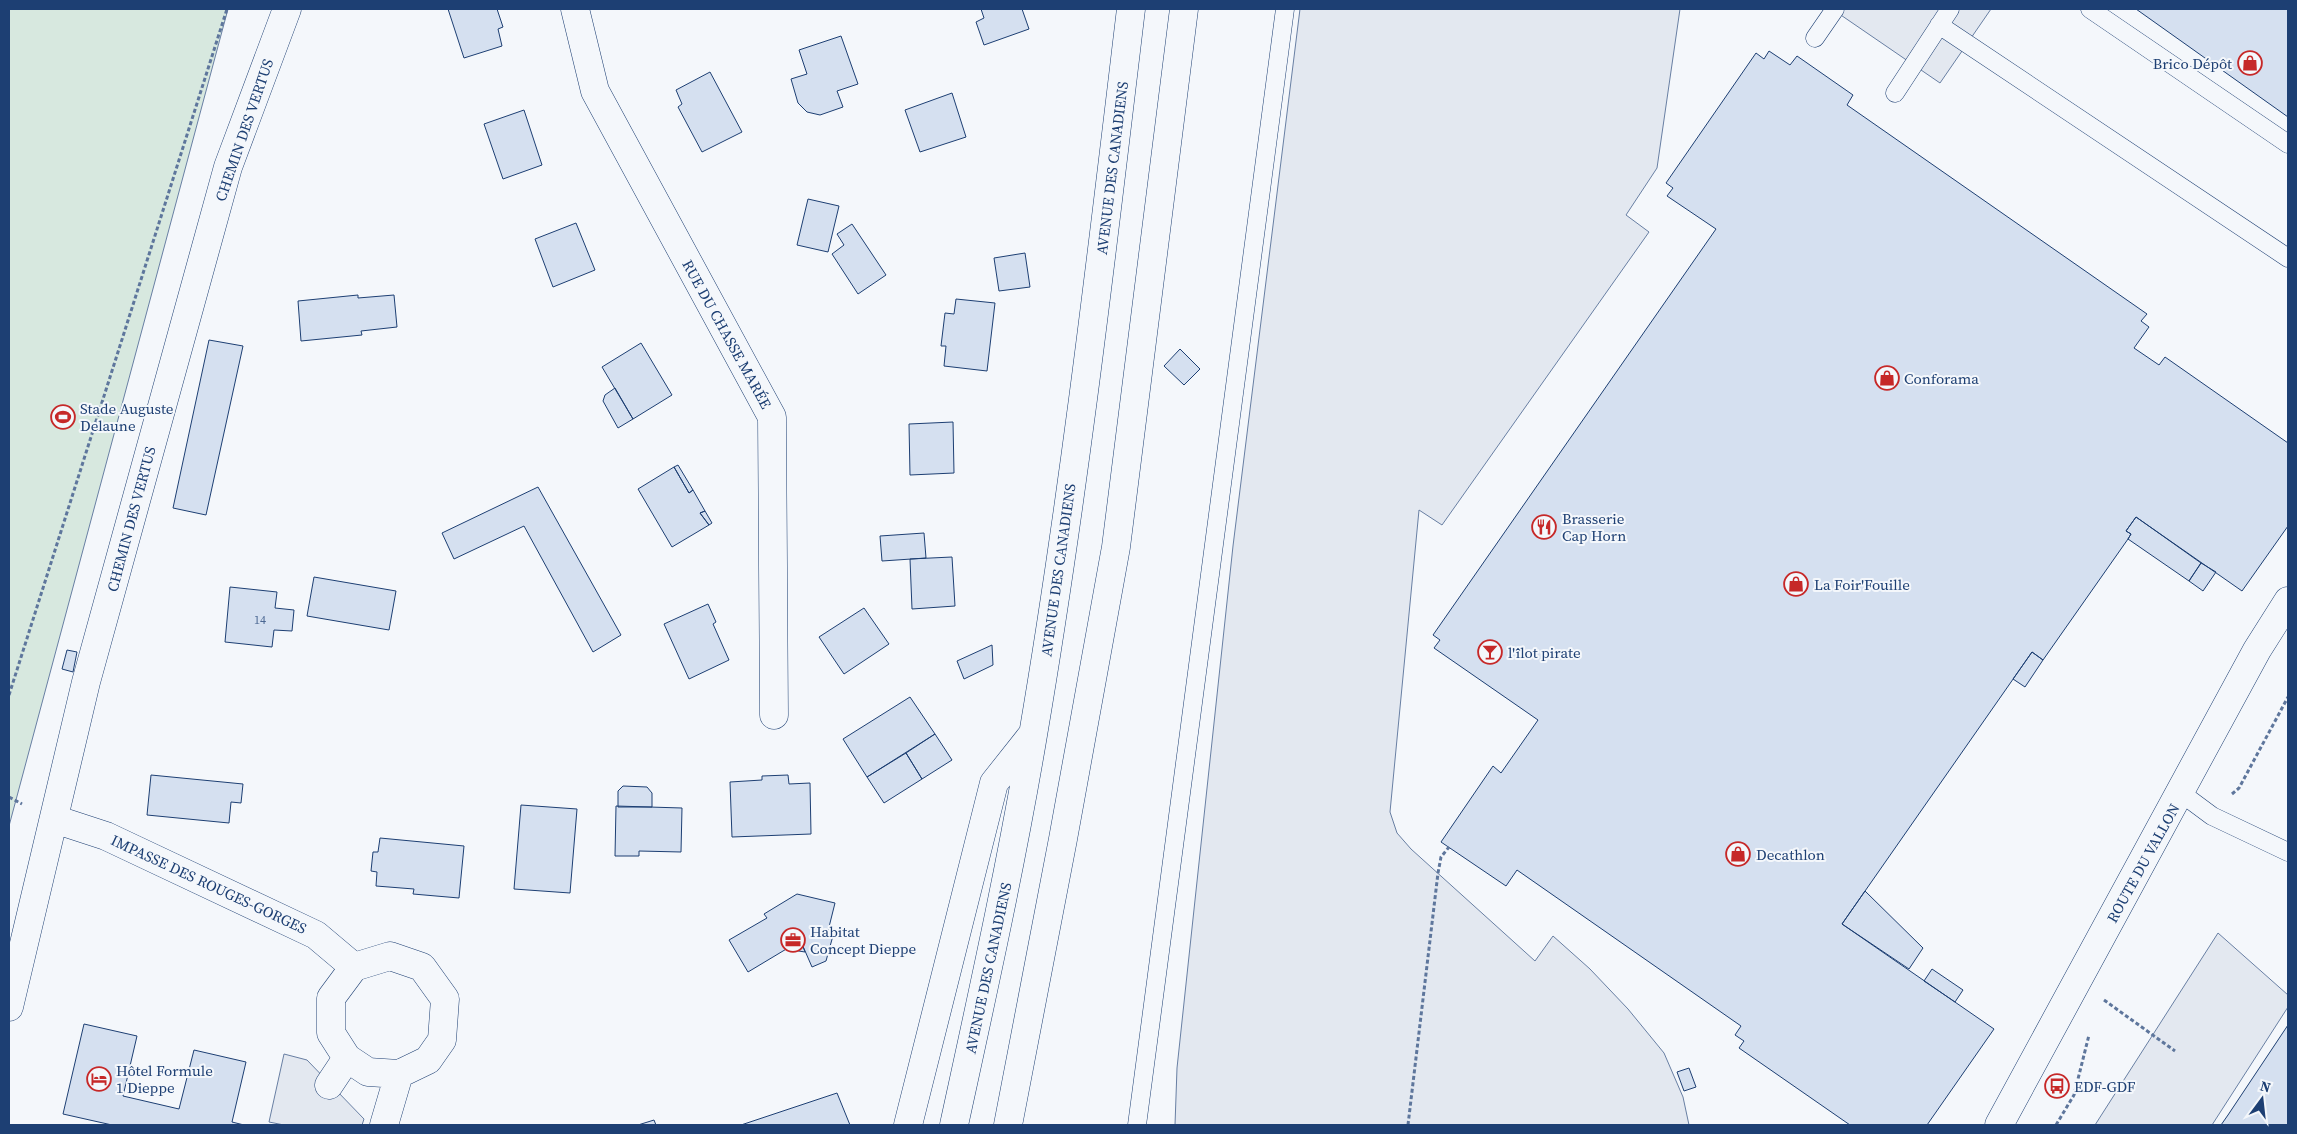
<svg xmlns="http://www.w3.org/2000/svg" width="2297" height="1134" viewBox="0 0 2297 1134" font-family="'Source Serif 4',serif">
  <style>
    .green { fill: #d7e8df; stroke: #687fa3 }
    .parking { fill: #e3e8f0; stroke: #687fa3 }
    .building { fill: #d5e0f0; stroke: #1d3f73 }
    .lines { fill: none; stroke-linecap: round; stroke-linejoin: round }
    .lane-casing { stroke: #1d3f73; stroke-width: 19 }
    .street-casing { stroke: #1d3f73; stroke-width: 29 }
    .primary-casing { stroke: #1d3f73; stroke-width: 29 }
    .path { stroke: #5e769c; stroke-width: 3; stroke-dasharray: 4 2.5; stroke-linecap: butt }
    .lane { stroke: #f4f7fb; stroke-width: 18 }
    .street { stroke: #f4f7fb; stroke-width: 28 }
    .primary { stroke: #f4f7fb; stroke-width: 28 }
    .labels { text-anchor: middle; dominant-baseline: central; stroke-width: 4; stroke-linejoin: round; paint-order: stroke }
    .number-label { font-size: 12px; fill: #4b6792 }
    .poi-label { font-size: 15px; fill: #1d3f73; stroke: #f4f7fb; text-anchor: start }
    .street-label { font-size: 15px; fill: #1d3f73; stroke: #f4f7fb }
  </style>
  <rect width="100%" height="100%" fill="#f4f7fb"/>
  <path class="green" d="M9 9H228L9 826Z"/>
  <path class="parking" d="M1300 9H1680L1657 168 1626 215 1649 232 1442 525 1419 510 1390 812 1397 833 1411 849 1535 961 1553 936 1590 969 1628 1009 1664 1053 1683 1097 1689 1125H1175L1177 1068 1233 546Z
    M1832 9H1991L1940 83Z
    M2218 933 2288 995V1007L2212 1125H2095Z
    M284 1054 307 1060 364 1119 362 1125H284L269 1122Z"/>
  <path class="building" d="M448 9H497L503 27 498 29 502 46 464 58Z
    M981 9H1022L1029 29 984 45 976 22 984 18Z
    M2136 9H2288V117Z
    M841 36 858 84 837 91 843 107 820 115 807 112 798 103 791 79 807 74 799 50Z
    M1769 51 1790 65 1797 56 1853 95 1847 105 2147 314 2141 321 2149 327 2134 348 2159 365 2165 357 2288 443V526L2242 591 2136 517 2126 531 2131 534 2128 539 2043 660 2032 652 1842 924 1994 1029 1927 1125H1850L1739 1048 1744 1041 1735 1035 1741 1026 1517 870 1506 886 1441 842 1493 766 1501 773 1538 720 1434 648 1440 640 1433 635 1716 229 1667 196 1673 188 1666 183 1756 53 1764 59Z
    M710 72 742 132 702 152 678 107 682 104 676 90Z
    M952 93 966 137 920 152 905 110Z
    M524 110 542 165 503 179 484 124Z
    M808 199 839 206 828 252 797 245Z
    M576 223 595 270 553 287 535 239Z
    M852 224 886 275 858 294 832 254 844 245 837 234Z
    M1025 253 1030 287 999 291 994 258Z
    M358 295V298L394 295 397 327 361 331 362 335 301 341 298 301Z
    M956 299 995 303 987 371 944 366 946 346H941L945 313 954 314Z
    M209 340 243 346 206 515 173 508Z
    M641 343 672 395 633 419 602 367Z
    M1180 349 1200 369 1184 385 1164 366Z
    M615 388 633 419 618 428 603 401 605 395Z
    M953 422 954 473 910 475 909 424Z
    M678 465 693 490 689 493 674 467Z
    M674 467 689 493 693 490 705 511 700 513 709 525 672 547 638 489Z
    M538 487 621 635 593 652 524 526 454 559 442 533Z
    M705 511 712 523 709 525 700 513Z
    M2136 517 2201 563 2189 581 2128 539 2131 534 2126 531Z
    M924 533 926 558 882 561 880 536Z
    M952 557 955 606 912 609 910 559Z
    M2201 563 2216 572 2203 591 2189 581Z
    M314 577 396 591 389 630 307 616Z
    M230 587 277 592 275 608 294 610 292 631 274 630 272 647 225 642Z
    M708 604 716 622 713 624 729 660 689 679 664 624Z
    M864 608 889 644 844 674 819 637Z
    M992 645 993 665 964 679 957 661Z
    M67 650 77 652 73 672 62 669Z
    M2032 652 2043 660 2025 687 2013 679Z
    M910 697 935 734 867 777 843 739Z
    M935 734 952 760 922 779 906 753Z
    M906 753 922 779 884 803 867 777Z
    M151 775 243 784 241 803 231 802 229 823 147 815Z
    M788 775 789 784 810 783 811 834 732 837 730 782 762 780V776Z
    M623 786 647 787 652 793V807H618V791Z
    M521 805 577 809 570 893 514 889Z
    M616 806 682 808 681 852 639 851V856H615Z
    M380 838 464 846 459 898 413 894 414 889 376 886 377 872 371 871 373 852H378Z
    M1865 891 1923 948 1909 969 1842 924Z
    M797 894 835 903 828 931 834 932 826 961 812 967 802 944H788V948L748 972 729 940 767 918 764 914Z
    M788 944H802L805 952 786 949Z
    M1932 969 1963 990 1955 1002 1924 981Z
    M84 1024 137 1036 123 1096 179 1109 194 1050 246 1062 232 1122 244 1125H112L63 1114Z
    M2288 1025V1125H2221L2228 1115Z
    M1689 1068 1696 1087 1684 1091 1677 1072Z
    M837 1093 850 1125H741Z
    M654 1120 656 1125H638Z"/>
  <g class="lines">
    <g class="lane-casing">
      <path id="lane" d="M2090 9 2288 144
        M1939 25 2288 258
        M1815 38 1835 9
        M1895 93 1950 9
        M2181 793 2212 816 2288 852
        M1137 1125 1285 9"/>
    </g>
    <g class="street-casing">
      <path id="street" d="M575 9 595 91 772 417 774 715
        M54 819 106 836 316 935 354 967
        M390 956 422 967 445 999 442 1040 428 1060 399 1074 368 1072 347 1058 331 1033V998L354 967Z
        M9 1007 86 682 228 167 287 9
        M329 1085 347 1058
        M384 1125 399 1074
        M1999 1125 2257 650 2288 601"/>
    </g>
    <g class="primary-casing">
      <path id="primary" d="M908 1125 994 783 1032 735
        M954 1125C982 996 1011 866 1033 735 1074 494 1102 251 1131 9
        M1008 1125 1063 839 1116 547 1184 9"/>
    </g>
    <path class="path" d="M9 695 227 9
      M2232 794 2239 788 2288 697
      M9 797 22 804
      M2104 1000 2175 1051
      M1408 1125 1438 873 1441 857 1449 847
      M2056 1125 2074 1095 2089 1035"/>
    <use href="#lane" class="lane"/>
    <use href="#street" class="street"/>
    <use href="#primary" class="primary"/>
  </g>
  <defs>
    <g id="shop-ring" transform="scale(1.25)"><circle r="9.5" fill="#f4f7fb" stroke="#c62828" stroke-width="1.5"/><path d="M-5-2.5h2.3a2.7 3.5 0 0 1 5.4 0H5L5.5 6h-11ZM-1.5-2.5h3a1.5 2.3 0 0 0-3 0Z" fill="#c62828"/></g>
    <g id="stadium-ring" transform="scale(1.25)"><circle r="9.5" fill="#f4f7fb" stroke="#c62828" stroke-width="1.5"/><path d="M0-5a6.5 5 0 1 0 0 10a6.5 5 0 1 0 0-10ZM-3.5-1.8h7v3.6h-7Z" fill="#c62828"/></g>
    <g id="restaurant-ring" transform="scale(1.25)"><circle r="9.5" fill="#f4f7fb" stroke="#c62828" stroke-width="1.5"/><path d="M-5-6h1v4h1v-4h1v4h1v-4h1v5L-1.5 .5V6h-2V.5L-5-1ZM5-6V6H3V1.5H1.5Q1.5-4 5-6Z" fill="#c62828"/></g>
    <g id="bar-ring" transform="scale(1.25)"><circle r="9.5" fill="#f4f7fb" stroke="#c62828" stroke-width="1.5"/><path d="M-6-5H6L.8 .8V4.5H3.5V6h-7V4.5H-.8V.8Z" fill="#c62828"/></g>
    <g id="office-ring" transform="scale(1.25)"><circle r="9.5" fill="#f4f7fb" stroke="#c62828" stroke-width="1.5"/><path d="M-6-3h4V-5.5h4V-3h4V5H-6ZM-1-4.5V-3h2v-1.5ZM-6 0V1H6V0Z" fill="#c62828"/></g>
    <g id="hotel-ring" transform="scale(1.25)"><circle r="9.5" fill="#f4f7fb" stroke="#c62828" stroke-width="1.5"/><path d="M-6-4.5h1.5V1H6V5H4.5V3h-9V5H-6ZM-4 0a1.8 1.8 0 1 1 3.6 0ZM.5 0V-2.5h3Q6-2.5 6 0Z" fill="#c62828"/></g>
    <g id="bus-ring" transform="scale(1.25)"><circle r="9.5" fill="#f4f7fb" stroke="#c62828" stroke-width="1.5"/><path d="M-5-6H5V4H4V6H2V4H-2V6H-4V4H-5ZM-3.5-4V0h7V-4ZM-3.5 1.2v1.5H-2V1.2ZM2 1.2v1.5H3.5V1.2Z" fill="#c62828"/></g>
  </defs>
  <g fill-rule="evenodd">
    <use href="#shop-ring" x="2250" y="63"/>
    <use href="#shop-ring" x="1887" y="378"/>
    <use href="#stadium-ring" x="63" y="417"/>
    <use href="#restaurant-ring" x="1544" y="527"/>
    <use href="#shop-ring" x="1796" y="584"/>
    <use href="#bar-ring" x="1490" y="652"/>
    <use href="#shop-ring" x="1738" y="854"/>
    <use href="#office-ring" x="793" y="940"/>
    <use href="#hotel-ring" x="99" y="1079"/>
    <use href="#bus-ring" x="2057" y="1086"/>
  </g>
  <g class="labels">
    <g class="number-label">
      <text x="260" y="620">14</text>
    </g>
    <g class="poi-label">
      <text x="2232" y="63" text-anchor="end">Brico Dépôt</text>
      <text x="1904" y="378">Conforama</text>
      <text x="80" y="408">Stade Auguste<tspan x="80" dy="17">Delaune</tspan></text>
      <text x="1562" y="518">Brasserie<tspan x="1562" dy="17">Cap Horn</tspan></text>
      <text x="1814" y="584">La Foir'Fouille</text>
      <text x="1508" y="652">l'îlot pirate</text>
      <text x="1756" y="854">Decathlon</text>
      <text x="810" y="931">Habitat<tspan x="810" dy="17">Concept Dieppe</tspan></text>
      <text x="116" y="1070">Hôtel Formule<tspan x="116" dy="17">1 Dieppe</tspan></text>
      <text x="2074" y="1086">EDF-GDF</text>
    </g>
    <g class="street-label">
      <text transform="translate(244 130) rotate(-71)">CHEMIN DES VERTUS</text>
      <text transform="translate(1112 168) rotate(-83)">AVENUE DES CANADIENS</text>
      <text transform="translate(727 334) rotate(61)">RUE DU CHASSE MARÉE</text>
      <text transform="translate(131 519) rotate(-75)">CHEMIN DES VERTUS</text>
      <text transform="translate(1058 570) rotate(-82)">AVENUE DES CANADIENS</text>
      <text transform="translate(2143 863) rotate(-61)">ROUTE DU VALLON</text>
      <text transform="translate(209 884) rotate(25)">IMPASSE DES ROUGES-GORGES</text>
      <text transform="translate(988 968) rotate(-78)">AVENUE DES CANADIENS</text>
    </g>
  </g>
  <rect width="2297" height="1134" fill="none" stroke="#1d3f73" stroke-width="20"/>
  <g transform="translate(2262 1099) rotate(15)" stroke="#f4f7fb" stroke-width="4" paint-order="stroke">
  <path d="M0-4L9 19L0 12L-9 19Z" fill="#1d3f73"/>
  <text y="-8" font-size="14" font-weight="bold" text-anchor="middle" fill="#1d3f73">N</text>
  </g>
</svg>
